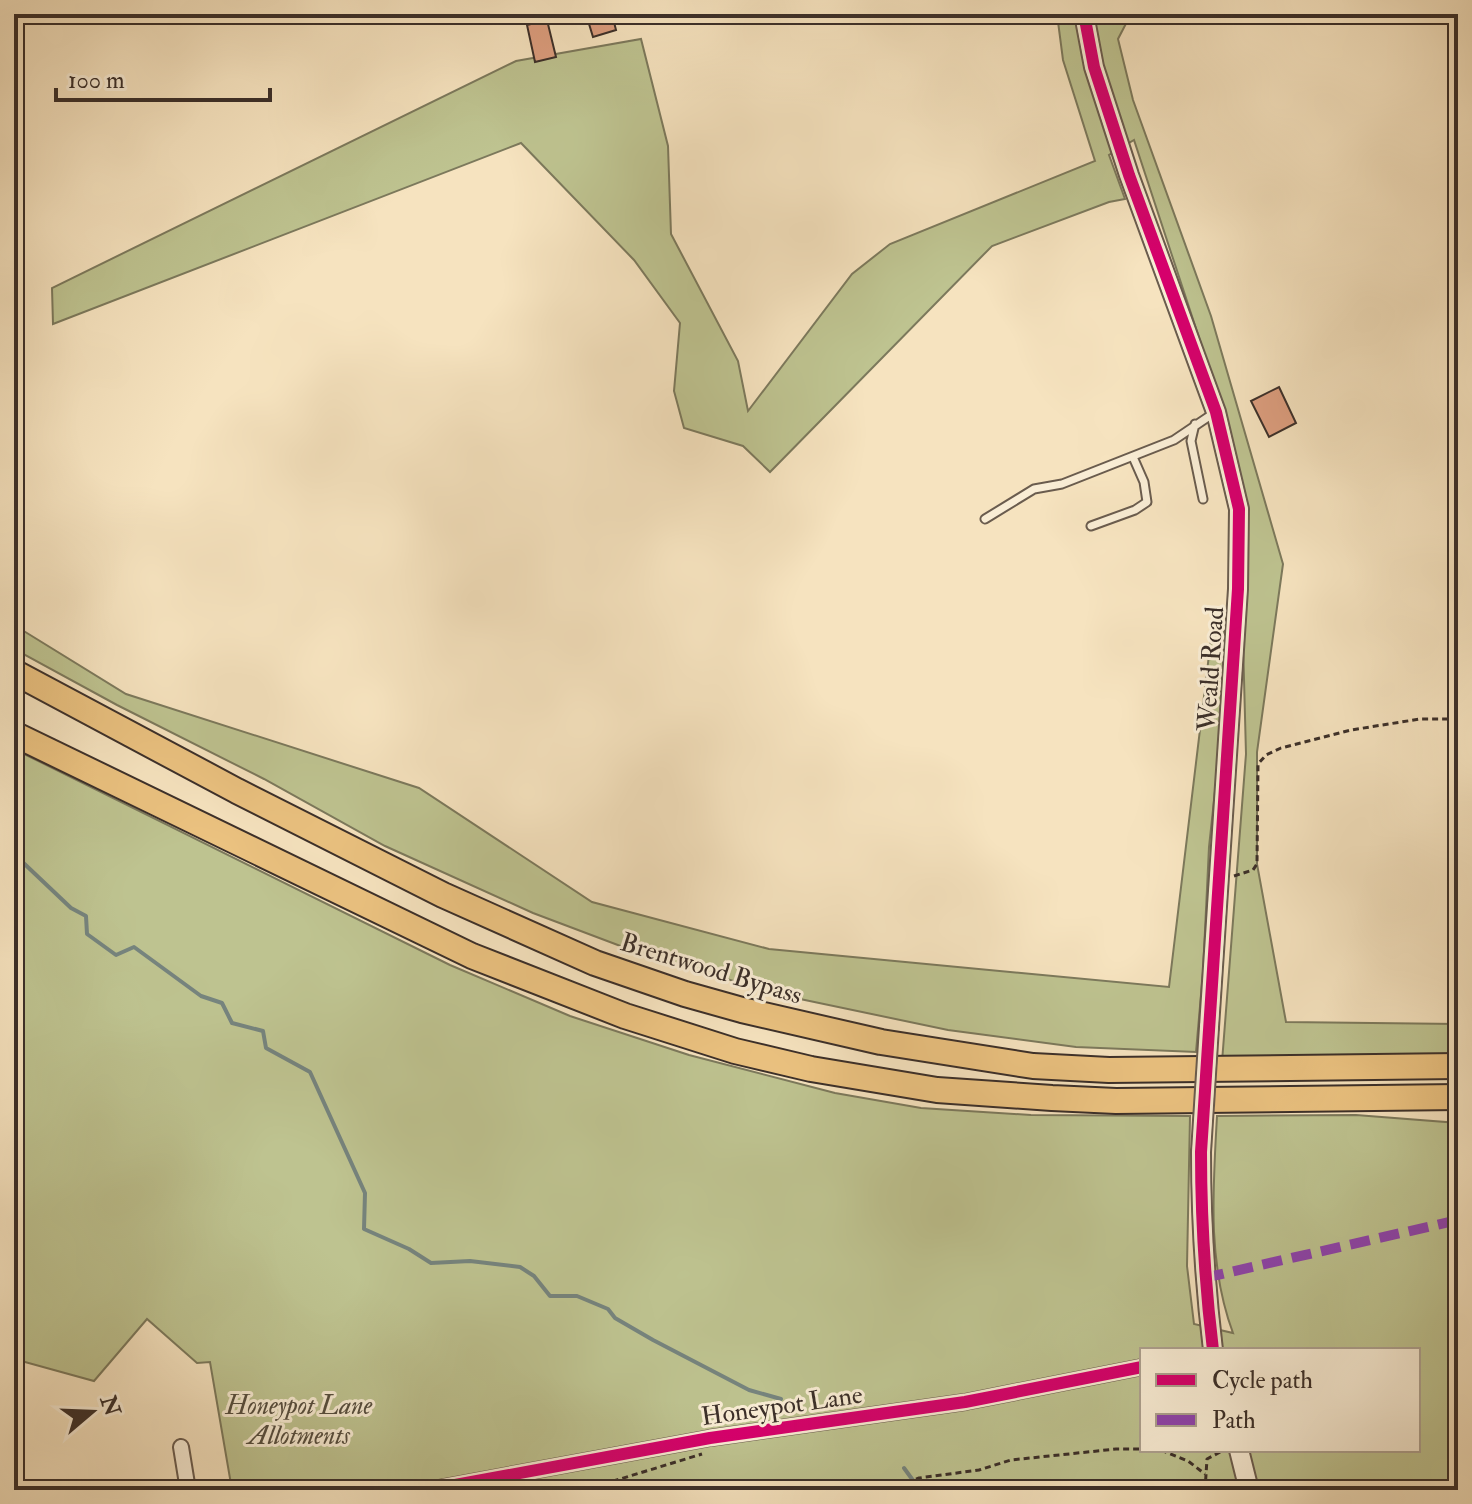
<svg xmlns="http://www.w3.org/2000/svg" width="1472" height="1504" viewBox="0 0 1472 1504" font-family="'IM FELL Double Pica',serif">
  <style>
    .green { fill: #bec390; stroke: #7c795c; stroke-width: 2; fill-rule: evenodd }
    .lines { fill: none; stroke-linecap: round; stroke-linejoin: round }
    .stream { stroke: #76847e; stroke-width: 4 }
    .building { fill: #dd9e7f; stroke: #3b2f29; stroke-width: 2 }
    .service-casing { stroke: #6a5c4e; stroke-width: 11 }
    .minor-casing { stroke: #6a5c4e; stroke-width: 18 }
    .tertiary-casing { stroke: #6a5c4e; stroke-width: 22 }
    .trunk-casing { stroke: #3b2f29; stroke-width: 28 }
    .path { stroke: #3b2f29; stroke-width: 3; stroke-dasharray: 6 4; stroke-linecap: butt }
    .service { stroke: #f9edd5; stroke-width: 7 }
    .minor { stroke: #f9edd5; stroke-width: 14 }
    .tertiary { stroke: #f9edd5; stroke-width: 18 }
    .trunk { stroke: #ebc280; stroke-width: 24 }
    .tertiary-bridge-casing { stroke: #6a5c4e; stroke-width: 22; stroke-linecap: butt }
    .tertiary-bridge { stroke: #f9edd5; stroke-width: 18 }
    .quiet { stroke: #8e44ad; stroke-width: 10; stroke-dasharray: 20 10; stroke-linecap: butt }
    .cycleway-casing { stroke: #f9edd5; stroke-width: 17 }
    .cycleway { stroke: #d6006c; stroke-width: 12 }
    .labels { text-anchor: middle; dominant-baseline: central; stroke-width: 6; stroke-linejoin: round; paint-order: stroke }
    .street-label { font-size: 26px; fill: #3b2f29; stroke: #f9edd5 }
    .park-label { font-size: 26px; font-style: italic; fill: #554d3e; stroke: #f9edd5 }
  </style>
  <rect width="100%" height="100%" fill="#f6e3bf"/>
  <filter id="stains"><feTurbulence type="fractalNoise" baseFrequency=".0025" numOctaves="4"/><feColorMatrix values="0 0 0 0 .2 0 0 0 0 .09 0 0 0 0 .02 0 0 0 .5 -.17"/></filter>
  <radialGradient id="worn" r=".72"><stop offset=".6" stop-color="#630" stop-opacity="0"/><stop offset="1" stop-color="#630" stop-opacity=".3"/></radialGradient>
  <path class="green" d="M1057 14H1131L1118 39 1133 100 1211 316 1283 564 1257 752V864L1286 1022 1458 1024V1056L1222 1062 1246 754 1243 641 1248 551 1244 498 1209 368 1134 140 1109 155 1125 199 1109 202 992 246 770 472 743 446 684 428 674 391 680 323 634 260 521 143 53 324 52 288 516 61 641 39 668 146 671 234 738 361 748 411 852 274 890 244 1095 161 1063 60Z
    M14 625 126 694 419 788 592 902 769 949 1169 987 1212 630 1224 631 1222 726 1209 847 1203 972 1196 1052 1076 1047 948 1030 781 995 639 953 533 913 385 846 264 779 117 705 14 649Z
    M14 749 450 965 570 1016 689 1055 835 1093 921 1108 1031 1115 1190 1116 1187 1266 1194 1324 1233 1333C1207 1263 1213 1189 1217 1116L1356 1115 1458 1123V1490H456L825 1421 425 1490H232L210 1362 197 1363 147 1319 94 1381 14 1359ZM1142 1350H1418V1450H1142Z"/>
  <g class="lines">
    <path class="stream" d="M14 854 71 908 86 916 87 934 116 955 134 947 201 996 222 1003 232 1023 263 1031 266 1048 310 1072 365 1193 364 1229 409 1249 431 1263 470 1261 520 1267 534 1276 550 1296H577L608 1309 615 1318 653 1340 749 1390 781 1399
      M904 1468 920 1490"/>
  </g>
  <path class="building" d="M586 14H612L616 30 593 37Z
    M547 20 556 57 535 62 527 25Z
    M1279 387 1296 423 1269 437 1251 401Z"/>
  <g class="lines">
    <g class="service-casing">
      <path id="service" d="M1195 424 1191 441 1203 499
        M985 519 1034 489 1062 484 1174 440 1214 413
        M1091 526 1135 510 1147 502 1144 482 1133 457"/>
    </g>
    <g class="minor-casing">
      <path id="minor" d="M181 1447 188 1490
        M428 1490 710 1438 965 1402 1142 1367"/>
    </g>
    <g class="tertiary-casing">
      <path id="tertiary" d="M1084 14 1094 67 1129 175 1216 412 1239 509 1238 589 1209 1027
        M1201 1152C1201 1219 1205 1284 1213 1350
        M1239 1450 1249 1490"/>
    </g>
    <g class="trunk-casing">
      <path id="trunk" d="M14 672 237 791 443 895 595 963 685 994 742 1010 881 1042 1033 1066 1109 1070 1458 1066
        M14 734 472 956 625 1016 735 1051 811 1069 937 1090 1052 1098 1116 1101 1458 1097"/>
    </g>
    <path class="path" d="M1234 876 1253 870 1257 864 1258 764 1266 755 1281 748 1351 730 1420 719H1458
      M1161 1450 1188 1461 1205 1474
      M584 1490 702 1454
      M888 1490 919 1478 979 1470 1011 1460 1116 1449H1142
      M1205 1490 1207 1459 1224 1450"/>
    <use href="#service" class="service"/>
    <use href="#minor" class="minor"/>
    <use href="#tertiary" class="tertiary"/>
    <use href="#trunk" class="trunk"/>
    <g class="tertiary-bridge-casing">
      <path id="tertiary-bridge" d="M1201 1152 1209 1027"/>
    </g>
    <use href="#tertiary-bridge" class="tertiary-bridge"/>
    <path class="quiet" d="M1204 1278 1458 1220"/>
    <g class="cycleway-casing">
      <path id="cycleway" d="M1084 14 1094 67 1129 175 1216 412 1239 509 1238 589 1201 1152C1201 1219 1205 1284 1213 1350
        M428 1490 710 1438 965 1402 1142 1367"/>
    </g>
    <use href="#cycleway" class="cycleway"/>
  </g>
  <g class="labels">
    <g class="street-label">
      <text transform="translate(1211 669) rotate(-86)">Weald Road</text>
      <text transform="translate(711 969) rotate(17)">Brentwood Bypass</text>
      <text transform="translate(782 1406) rotate(-8)">Honeypot Lane</text>
    </g>
    <g class="park-label">
      <text x="299" y="1406">Honeypot Lane<tspan x="299" dy="30">Allotments</tspan></text>
    </g>
  </g>
  <rect width="1472" height="1504" fill="none" stroke="#f6e3bf" stroke-width="48"/>
  <rect x="16" y="16" width="1440" height="1472" fill="none" stroke="#3b2f29" stroke-width="4"/>
  <rect x="24" y="24" width="1424" height="1456" fill="none" stroke="#3b2f29" stroke-width="2"/>
  <rect x="1140" y="1348" width="280" height="104" fill="#f9edd5" stroke="#ada190" stroke-width="2"/>
  <rect x="1156" y="1374" width="40" height="12" fill="#d6006c" stroke="#ada190" stroke-width="2"/>
  <text x="1212" y="1388" font-size="24" fill="#3b2f29">Cycle path</text>
  <rect x="1156" y="1414" width="40" height="12" fill="#8e44ad" stroke="#ada190" stroke-width="2"/>
  <text x="1212" y="1428" font-size="24" fill="#3b2f29">Path</text>
  <g transform="translate(92 1412) rotate(71)" stroke="#f9edd5" stroke-width="6" paint-order="stroke">
  <path d="M0-6L14 30L0 20L-14 30Z" fill="#3b2f29"/>
  <text y="-12" font-size="22" font-weight="bold" text-anchor="middle" fill="#3b2f29">N</text>
  </g>
  <path d="M56 88v12h214v-12" fill="none" stroke="#3b2f29" stroke-width="4"/>
  <text x="68" y="88" font-size="24" fill="#3b2f29" stroke="#f9edd5" stroke-width="6" paint-order="stroke">100 m</text>
  <rect width="100%" height="100%" filter="url(#stains)"/>
  <rect width="100%" height="100%" fill="url(#worn)"/>
</svg>
